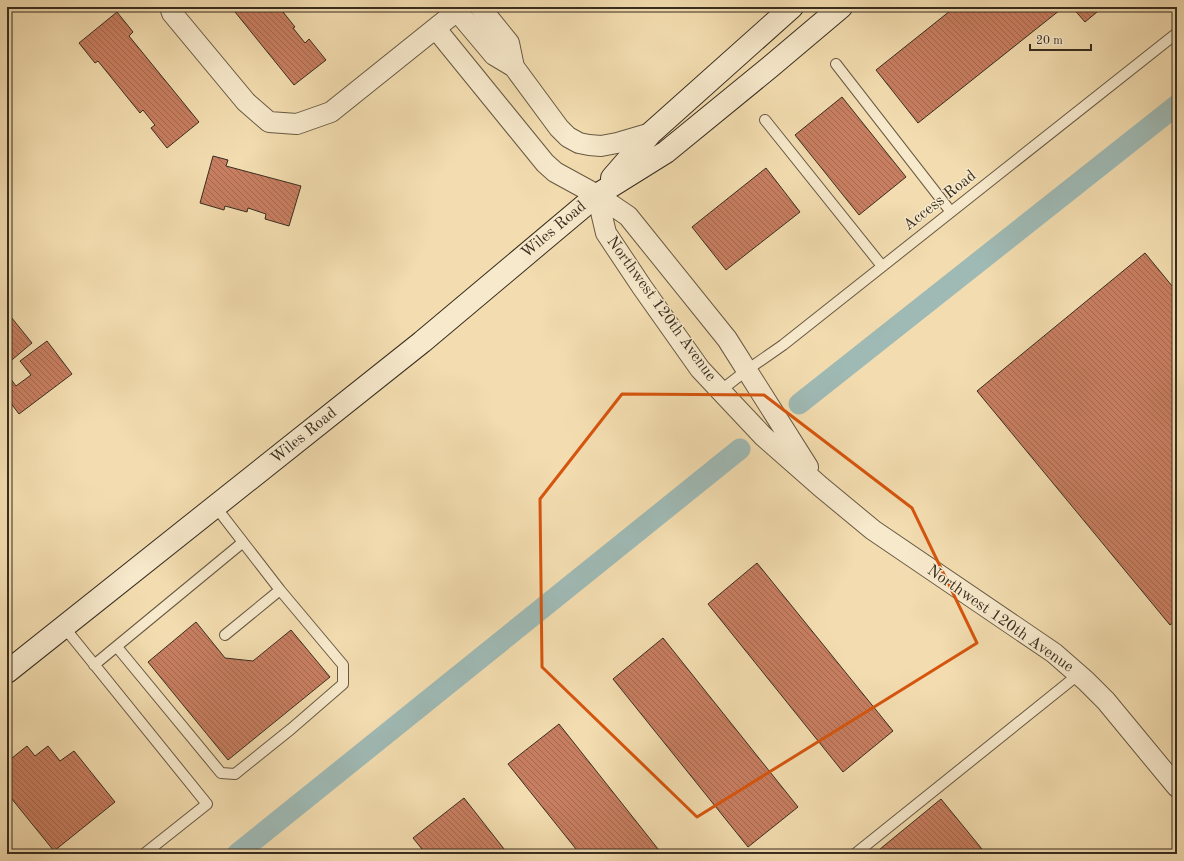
<svg xmlns="http://www.w3.org/2000/svg" width="1184" height="861" viewBox="0 0 1184 861" font-family="'Old Standard TT',serif">
  <style>
    .lines { fill: none; stroke-linecap: round; stroke-linejoin: round }
    .canal { stroke: #9fbab5; stroke-width: 21 }
    .building { fill: url(#building-back-hatch); stroke: #382d1f }
    .lane-casing { stroke: #675943; stroke-width: 12 }
    .street-casing { stroke: #675943; stroke-width: 22 }
    .secondary-casing { stroke: #382d1f; stroke-width: 24 }
    .lane { stroke: #f7e9cc; stroke-width: 10 }
    .street { stroke: #f7e9cc; stroke-width: 20 }
    .secondary { stroke: #f7e9cc; stroke-width: 22 }
    .marked { fill: none; stroke: #d6550e; stroke-width: 3; stroke-linejoin: round }
    .labels { text-anchor: middle; dominant-baseline: central; stroke-width: 3; stroke-linejoin: round; paint-order: stroke }
    .street-label { font-size: 16px; fill: #382d1f; stroke: #f7e9cc }
  </style>
  <defs>
    <pattern id="building-back-hatch" width="6" height="6" patternUnits="userSpaceOnUse"><rect width="6" height="6" fill="#c87e61"/><path d="M-1 5l2 2M0 0l6 6M5-1l2 2" fill="none" stroke="#a3684f"/></pattern>
  </defs>
  <rect width="100%" height="100%" fill="#f3ddb0"/>
  <filter id="stains"><feTurbulence type="fractalNoise" baseFrequency=".005" numOctaves="4"/><feColorMatrix values="0 0 0 0 .2 0 0 0 0 .09 0 0 0 0 .02 0 0 0 .5 -.17"/></filter>
  <radialGradient id="worn" r=".72"><stop offset=".6" stop-color="#630" stop-opacity="0"/><stop offset="1" stop-color="#630" stop-opacity=".3"/></radialGradient>
  <g class="lines">
    <path class="canal" d="M799 404 1177 105
      M237 854 740 449"/>
  </g>
  <path class="building" d="M231 7H279L295 27 293 28 305 43 309 39 326 60 294 85Z
    M955 7H1058L1060 10 918 123 876 70Z
    M1072 7H1103L1085 22Z
    M117 12 133 32 129 36 199 122 167 148 151 128 155 125 143 110 140 113 98 61 95 63 79 43Z
    M842 97 906 177 859 215 795 135Z
    M213 156 228 160 226 166 301 186 289 226 265 219 266 214 248 208 247 212 225 206 224 210 200 203Z
    M766 168 800 212 726 270 692 227Z
    M1145 253 1177 292V619L1170 625 977 391Z
    M7 312 32 343 7 364Z
    M47 341 72 374 19 414 7 398V374L16 386 31 375 20 361Z
    M757 563 893 731 843 772 708 604Z
    M196 622 225 658 253 661 291 630 330 677 228 760 148 662Z
    M663 638 798 807 748 847 613 679Z
    M559 724 662 854H580L508 764Z
    M27 746 35 756 48 746 60 761 74 751 115 802 54 851 7 793V762Z
    M464 798 508 854H426L413 838Z
    M941 799 986 854H874Z"/>
  <g class="lines">
    <g class="lane-casing">
      <path id="lane" d="M836 64 951 212
        M765 120 882 266
        M720 391 747 370 783 345 1177 33
        M64 627 207 804 144 854
        M225 635 280 590
        M117 647 221 773 235 774 291 729 343 684V665L280 590 215 506
        M94 665 242 543
        M855 854 1079 674"/>
    </g>
    <g class="street-casing">
      <path id="street" d="M170 7 172 13 246 102 269 122 297 124 331 112 462 7
        M480 7 509 43 514 67
        M457 11 494 55 514 67 559 128 568 137 579 143 589 145 601 146 617 143 651 133
        M436 29 545 163 555 172 597 195 628 216 727 339 808 467
        M597 195 606 233 642 287 700 369 763 436 821 487 873 530 1054 653 1086 681 1106 701 1177 787"/>
    </g>
    <g class="secondary-casing">
      <path id="secondary" d="M612 178 651 133 792 7
        M7 672 422 342 597 195 666 152 770 67 841 7"/>
    </g>
    <use href="#lane" class="lane"/>
    <use href="#street" class="street"/>
    <use href="#secondary" class="secondary"/>
  </g>
  <path class="marked" d="M622 394 764 395 912 508 977 643 697 817 542 667 540 499Z"/>
  <g class="labels">
    <g class="street-label">
      <text transform="translate(940 201) rotate(-38)">Access Road</text>
      <text transform="translate(554 230) rotate(-40)">Wiles Road</text>
      <text transform="translate(661 309) rotate(54)">Northwest 120th Avenue</text>
      <text transform="translate(304 436) rotate(-39)">Wiles Road</text>
      <text transform="translate(1000 619) rotate(35)">Northwest 120th Avenue</text>
    </g>
  </g>
  <rect width="1184" height="861" fill="none" stroke="#f3ddb0" stroke-width="24"/>
  <rect x="8" y="8" width="1168" height="845" fill="none" stroke="#382d1f" stroke-width="2"/>
  <rect x="12" y="12" width="1160" height="837" fill="none" stroke="#382d1f"/>
  <path d="M1030 44v6h61v-6" fill="none" stroke="#382d1f" stroke-width="2"/>
  <text x="1036" y="44" font-size="12" fill="#382d1f" stroke="#f7e9cc" stroke-width="3" paint-order="stroke">20 m</text>
  <rect width="100%" height="100%" filter="url(#stains)"/>
  <rect width="100%" height="100%" fill="url(#worn)"/>
</svg>
